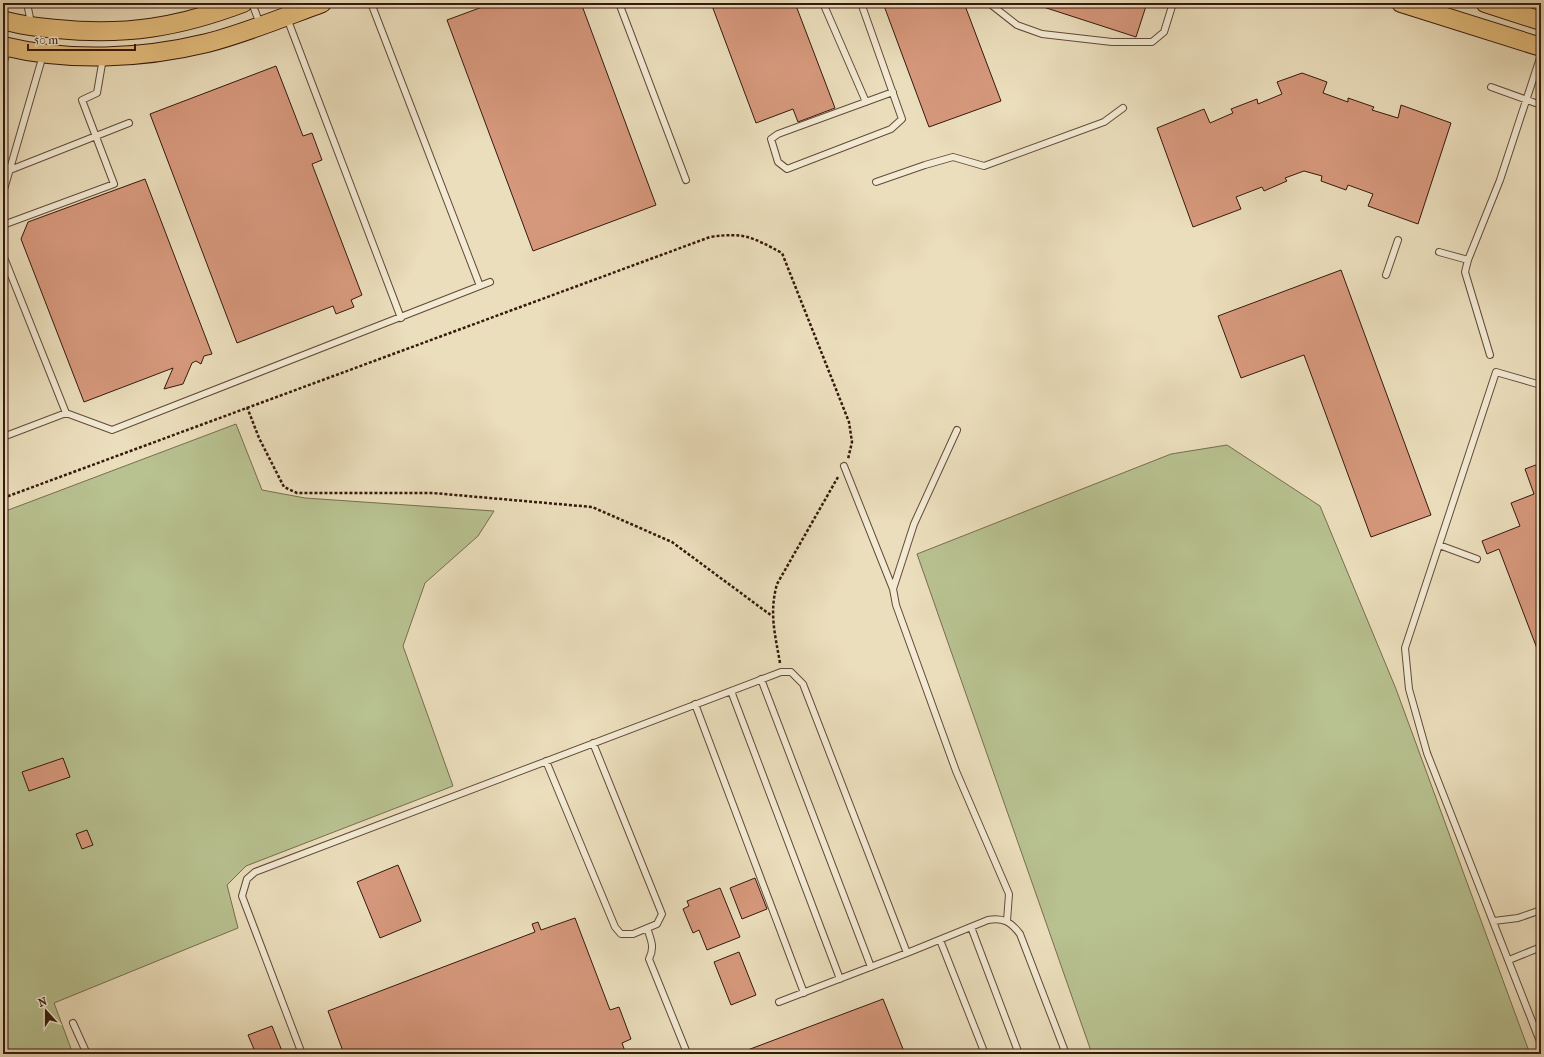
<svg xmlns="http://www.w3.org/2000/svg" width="1544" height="1057" viewBox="0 0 1544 1057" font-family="'IM FELL French Canon',serif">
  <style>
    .green { fill: #b8c190; stroke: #776d4e }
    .building { fill: #d6987c; stroke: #36190d }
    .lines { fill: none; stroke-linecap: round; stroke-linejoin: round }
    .lane-casing { stroke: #634a39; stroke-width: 8 }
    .primary-casing { stroke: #36190d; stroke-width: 20 }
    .path { stroke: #36190d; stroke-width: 2.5; stroke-dasharray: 3 2; stroke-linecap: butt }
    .lane { stroke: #f2ead3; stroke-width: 6 }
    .primary { stroke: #e6bf7e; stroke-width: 18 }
  </style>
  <rect width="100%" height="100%" fill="#ebdebc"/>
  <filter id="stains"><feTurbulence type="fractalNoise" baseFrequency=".005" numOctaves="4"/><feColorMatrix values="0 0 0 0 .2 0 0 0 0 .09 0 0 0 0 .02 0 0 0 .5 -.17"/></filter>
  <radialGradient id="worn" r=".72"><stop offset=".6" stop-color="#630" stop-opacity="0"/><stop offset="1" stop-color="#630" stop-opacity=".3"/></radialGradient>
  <path class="green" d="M236 424 262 490 305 498 494 511 478 536 425 583 403 646 453 786 246 866 227 885 238 928 54 1003 73 1054H3V512Z
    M1227 445 1320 506 1396 689 1530 1054H1092L917 554 1171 454Z"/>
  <path class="building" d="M493 3H581L656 205 533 251 447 20Z
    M711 3H795L835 108 798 122 793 109 756 123Z
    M883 3H964L1001 101 929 127Z
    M1031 3H1147L1136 37Z
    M276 66 303 136 312 133 322 160 312 164 362 295 351 300 354 307 336 314 333 306 237 343 150 114Z
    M1302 73 1327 82 1323 93 1348 102V98L1374 107 1372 110 1398 118 1401 105 1451 123 1418 224 1368 206 1373 194 1348 185 1346 190 1321 181 1322 176 1304 171 1285 178 1287 181 1264 191 1262 187 1236 197 1241 209 1193 227 1157 128 1204 109 1210 123 1233 113 1231 109 1257 99 1258 104 1282 94 1277 82Z
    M145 179 212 354 204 356 201 364 196 361 192 363 183 384 164 389 173 368 84 402 21 239 28 222Z
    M1341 270 1431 515 1371 537 1304 355 1241 378 1218 316Z
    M1541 463V659L1499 549 1487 554 1482 541 1520 526 1511 503 1534 494 1525 469Z
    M63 758 70 777 29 791 22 772Z
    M87 830 93 845 82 849 76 834Z
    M398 865 421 921 380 938 357 882Z
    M755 878 767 909 742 919 730 888Z
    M720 888 740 937 707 950 699 930 693 933 683 909 689 906 687 901Z
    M575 918 610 1010 619 1007 631 1039 622 1043 626 1054H344L328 1011 535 932 532 924 538 922 541 930Z
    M739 952 756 995 731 1005 714 962Z
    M883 999 905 1054H737Z
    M272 1026 282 1051 274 1054H256L248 1035Z"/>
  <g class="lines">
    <g class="lane-casing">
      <path id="lane" d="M27 3 31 23
        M252 3 260 24
        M371 3 480 286
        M619 3 686 180
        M823 3 866 102
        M861 3 902 119 891 129 787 169 778 162 771 139 778 134 893 92
        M989 3 1017 25 1042 34 1112 42H1152L1164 32 1173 3
        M287 18 401 318
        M3 64 8 49
        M1491 87 1541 105
        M10 170 129 123
        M876 182 925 165 953 157 984 166 1104 122 1123 108
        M3 193 43 55
        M3 225 114 184 82 100 97 93 103 58
        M1439 252 1468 260 1500 180 1541 55
        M3 255 66 413 3 437
        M1468 260 1465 272 1490 355
        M1386 275 1398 240
        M1541 385 1496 372 1405 648 1409 689 1427 753 1541 1044
        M66 413 112 430 490 282
        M957 430 914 524 893 589 896 605 956 771 1009 894 1007 921
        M844 466 893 589
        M1439 545 1477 559
        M761 679 871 967
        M731 691 840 979
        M695 704 804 993
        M546 761 615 927 621 934H633L657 924 662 914 593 743
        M1494 921 1518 918 1541 910
        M971 927 1019 1054
        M647 928C651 940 655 947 649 959L687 1053
        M940 940 985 1054
        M1509 960 1541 947
        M779 1002 907 953
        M73 1023 87 1054
        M302 1054 242 896 247 879 255 872 781 672H791L803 684 907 953 988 920C1003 917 1011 922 1020 934L1066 1054"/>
    </g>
    <g class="primary-casing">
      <path id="primary" d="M1401 3 1541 47
        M1485 3 1541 21
        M3 20C21 26 38 27 57 29 126 36 179 27 243 3
        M3 46C69 62 141 59 207 43 246 33 284 17 322 3"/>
    </g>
    <path class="path" d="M247 407 259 438 284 487 297 493H433L592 507 672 542 772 616
      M3 498 710 237C744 232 752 237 782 253L849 422 852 442 848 459
      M780 663C775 634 769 613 777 584L838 477"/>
    <use href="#lane" class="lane"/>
    <use href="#primary" class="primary"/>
  </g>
  <rect width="1544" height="1057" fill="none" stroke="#ebdebc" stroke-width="16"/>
  <rect x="4" y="4" width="1536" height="1049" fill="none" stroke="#36190d" stroke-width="2"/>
  <rect x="8" y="8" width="1528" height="1041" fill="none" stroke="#36190d"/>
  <g transform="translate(46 1011) rotate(339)" stroke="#f2ead3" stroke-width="3" paint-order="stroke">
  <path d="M0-3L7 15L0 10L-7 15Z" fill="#36190d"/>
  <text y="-6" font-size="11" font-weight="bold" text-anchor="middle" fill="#36190d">N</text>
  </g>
  <path d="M28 44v6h107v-6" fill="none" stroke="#36190d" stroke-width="2"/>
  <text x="34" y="44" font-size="12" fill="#36190d" stroke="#f2ead3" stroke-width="3" paint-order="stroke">50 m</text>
  <rect width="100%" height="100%" filter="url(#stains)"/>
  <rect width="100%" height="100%" fill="url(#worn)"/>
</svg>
